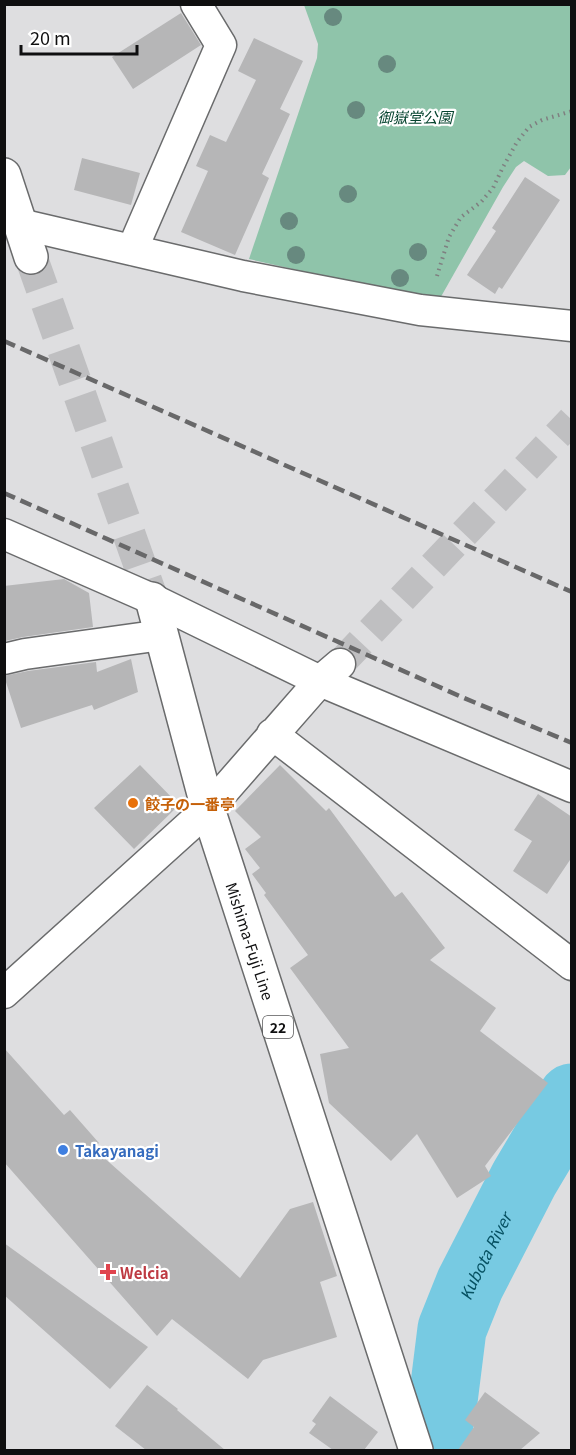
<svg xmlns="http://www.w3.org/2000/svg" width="576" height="1455" viewBox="0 0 576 1455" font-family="Georgia,'Noto Sans JP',serif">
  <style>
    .green { fill: #8fc4aa }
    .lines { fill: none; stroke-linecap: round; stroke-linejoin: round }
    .river { stroke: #77cae2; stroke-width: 69 }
    .building { fill: #b6b6b7 }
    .minor-tunnel { stroke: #bfbfc1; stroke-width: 30; stroke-dasharray: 30 15; stroke-linecap: butt }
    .primary-tunnel { stroke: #bfbfc1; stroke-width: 33; stroke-dasharray: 33 16; stroke-linecap: butt }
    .minor-casing { stroke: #6a6b6c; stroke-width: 33 }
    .primary-casing { stroke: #6a6b6c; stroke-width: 36 }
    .path { stroke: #7f7f80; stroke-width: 4; stroke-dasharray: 1.5 4.5; stroke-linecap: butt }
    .minor { stroke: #fff; stroke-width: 30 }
    .primary { stroke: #fff; stroke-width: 33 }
    .rail { stroke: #686869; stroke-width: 4.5; stroke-dasharray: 12 6; stroke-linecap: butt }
    .tree { fill: #67897f }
    .food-dot { fill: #e8710a; stroke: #fff; stroke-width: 2 }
    .shop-dot { fill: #3f7fe0; stroke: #fff; stroke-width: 2 }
    .health-dot { fill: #e0444e; stroke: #fff; stroke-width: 2 }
    .labels { text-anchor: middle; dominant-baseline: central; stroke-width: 4.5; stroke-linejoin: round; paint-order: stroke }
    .shield { fill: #fff; stroke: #575758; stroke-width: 1.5 }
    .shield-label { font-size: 14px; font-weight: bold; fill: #0f0f10 }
    .park-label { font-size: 15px; font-style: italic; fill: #06442f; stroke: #fff }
    .food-label { font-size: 15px; font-weight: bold; fill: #c56008; stroke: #fff; text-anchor: start }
    .street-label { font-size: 15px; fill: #0f0f10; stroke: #fff }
    .shop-label { font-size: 15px; font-weight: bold; fill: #366cbe; stroke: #fff; text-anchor: start }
    .health-label { font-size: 15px; font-weight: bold; fill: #be3a42; stroke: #fff; text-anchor: start }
    .water-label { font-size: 16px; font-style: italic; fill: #065162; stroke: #fff }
  </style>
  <rect width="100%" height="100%" fill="#dedee0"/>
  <path class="green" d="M304 5H571V167L565 175 548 176 524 161 516 167 503 187 438 302 249 259 317 58 318 44Z"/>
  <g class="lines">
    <path class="river" id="s1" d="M438 1428 442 1409 452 1329 470 1284 524 1179 572 1098"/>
  </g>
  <path class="building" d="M181 13 201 45 133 89 112 57Z
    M254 38 303 61 280 109 290 114 262 174 269 178 235 255 181 232 208 171 196 166 210 135 226 142 256 80 238 71Z
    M82 158 140 173 131 205 74 190Z
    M525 177 560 200 502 289 499 287 495 294 467 275 496 231 492 228Z
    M64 579 89 593 93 627 23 637 5 641 4 586Z
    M131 659 138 692 94 710 92 705 21 728 4 676 28 671 96 662 97 672Z
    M140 765 179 805 134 849 94 808Z
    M280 765 326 811 329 808 395 897 402 892 445 948 430 960 496 1008 480 1031 548 1083 485 1166 491 1176 457 1198 417 1134 391 1161 329 1103 320 1054 349 1048 290 968 308 955 264 895 266 893 252 874 260 868 245 849 261 837 235 811Z
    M538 794 572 817V857L547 894 513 871 532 841 514 830Z
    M4 1048 64 1115 70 1110 99 1143 93 1148 240 1278 290 1209 313 1202 337 1276 320 1282 337 1337 263 1360 248 1379 172 1319 157 1336 4 1162Z
    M4 1243 148 1347 110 1389 4 1295Z
    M147 1385 178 1409 177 1410 225 1450H146L115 1426Z
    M485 1392 540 1433 520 1450H458L474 1427 465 1420Z
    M330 1396 378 1432 364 1450H333L309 1433 316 1424 312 1421Z"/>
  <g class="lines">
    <path class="minor-tunnel" d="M340 664 572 420"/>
    <path class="primary-tunnel" d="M31 257 152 599"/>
    <g class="minor-casing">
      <path id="minor" d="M20 224 243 276 420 310 572 326
        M132 250 221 45 196 4
        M4 534 152 599 320 681 572 787
        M4 659 25 654 162 635
        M272 734 572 965
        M4 993 208 809 320 681 340 664"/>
    </g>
    <g class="primary-casing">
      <g id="primary">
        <path d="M4 175 31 257"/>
        <path id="s2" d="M152 599 208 809 416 1450"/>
      </g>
    </g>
    <path class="path" d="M437 276 449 237 461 217 481 202 493 188 503 167 517 142 529 127 542 120 572 111"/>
    <use href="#minor" class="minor"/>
    <use href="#primary" class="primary"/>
    <path class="rail" d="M4 341 572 592
      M4 493 464 698 572 743"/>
  </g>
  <g class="tree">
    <circle cx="333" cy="17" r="9"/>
    <circle cx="387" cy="64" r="9"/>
    <circle cx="356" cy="110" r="9"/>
    <circle cx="348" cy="194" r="9"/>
    <circle cx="289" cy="221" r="9"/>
    <circle cx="418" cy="252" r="9"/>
    <circle cx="296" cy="255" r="9"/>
    <circle cx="400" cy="278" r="9"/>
  </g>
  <circle class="food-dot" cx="133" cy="803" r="6"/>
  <circle class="shop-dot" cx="63" cy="1150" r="6"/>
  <path class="health-dot" d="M105 1263h6v6h6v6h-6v6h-6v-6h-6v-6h6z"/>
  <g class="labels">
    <rect class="shield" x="263" y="1016" width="30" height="22" rx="4.5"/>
    <g class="shield-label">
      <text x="278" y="1027">22</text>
    </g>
    <g class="park-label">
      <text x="415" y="116">御嶽堂公園</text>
    </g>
    <g class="food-label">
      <text x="145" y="803">餃子の一番亭</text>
    </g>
    <g class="street-label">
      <text stroke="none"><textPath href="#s2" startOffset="356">Mishima-Fuji Line</textPath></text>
    </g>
    <g class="shop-label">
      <text x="75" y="1150">Takayanagi</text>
    </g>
    <g class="health-label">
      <text x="120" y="1272">Welcia</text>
    </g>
    <g class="water-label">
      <text stroke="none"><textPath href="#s1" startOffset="180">Kubota River</textPath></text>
    </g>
  </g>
  <rect width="576" height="1455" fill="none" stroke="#0f0f10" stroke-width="12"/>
  <path d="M21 45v9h116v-9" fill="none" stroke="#0f0f10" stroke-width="3"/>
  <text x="30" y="45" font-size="18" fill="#0f0f10" stroke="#ffffff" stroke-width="4.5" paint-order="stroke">20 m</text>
</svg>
